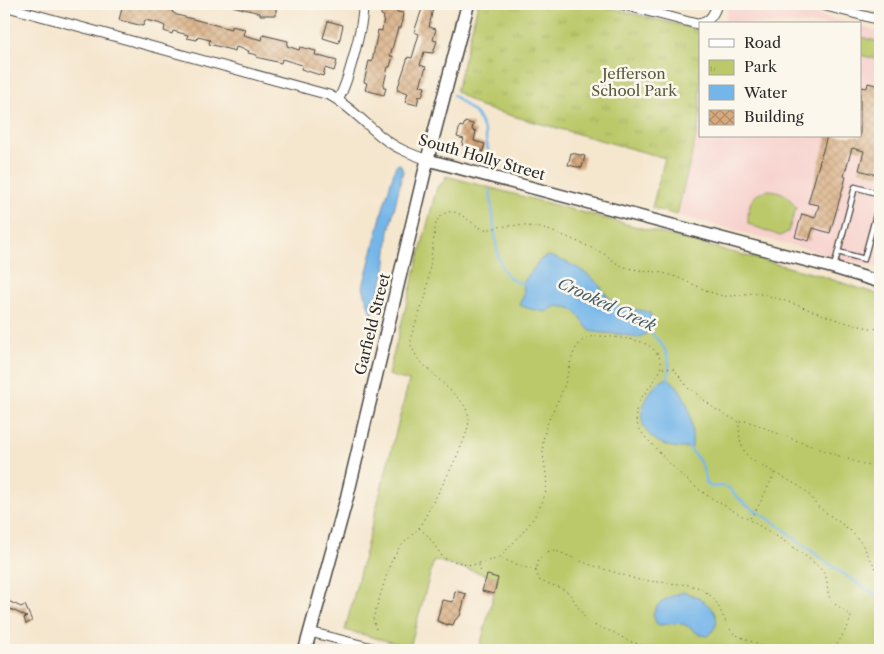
<svg xmlns="http://www.w3.org/2000/svg" width="884" height="654" viewBox="0 0 884 654" font-family="'Libre Caslon Text',serif">
  <style>
    .built { fill: #f7d0cc }
    .grass { fill: #bbc96b; stroke: #737a4b }
    .park { fill: url(#park-tufts); stroke: #737a4b }
    .water { fill: #74b6e9; stroke: #50708a }
    .lines { fill: none; stroke-linecap: round; stroke-linejoin: round }
    .stream { stroke: #74b6e9; stroke-width: 2.5 }
    .building { fill: url(#building-cross-hatch) }
    .service-casing { stroke: #494743; stroke-width: 7 }
    .minor-casing { stroke: #494743; stroke-width: 11 }
    .tertiary-casing { stroke: #494743; stroke-width: 14 }
    .secondary-casing { stroke: #494743; stroke-width: 15 }
    .path { stroke: #494743; stroke-width: 1; stroke-dasharray: 1 4; stroke-linecap: butt }
    .service { stroke: #fff; stroke-width: 4.5 }
    .minor { stroke: #fff; stroke-width: 9 }
    .tertiary { stroke: #fff; stroke-width: 11 }
    .secondary { stroke: #fff; stroke-width: 12 }
    .labels { text-anchor: middle; dominant-baseline: central; stroke-width: 5; stroke-linejoin: round; paint-order: stroke }
    .park-label { font-size: 15px; fill: #565a3e; stroke: #fbf7ec }
    .street-label { font-size: 15px; fill: #2b2b2b; stroke: #fbf7ec }
    .water-label { font-size: 16px; font-style: italic; fill: #455c6e; stroke: #fbf7ec }
  </style>
  <defs>
    <pattern id="park-tufts" width="24" height="20" patternUnits="userSpaceOnUse" patternTransform="scale(1.25)"><rect width="24" height="20" fill="#bbc96b"/><path d="M3 7l-1-3M5 7V3M7 7l1-3M15 17l-1-3M17 17v-4M19 17l1-3" fill="none" stroke="#a1ad5d"/></pattern>
    <pattern id="building-cross-hatch" width="8" height="8" patternUnits="userSpaceOnUse" patternTransform="scale(1.25)"><rect width="8" height="8" fill="#d7aa7e"/><path d="M0 0l8 8M0 8l8-8" fill="none" stroke="#af8b67"/></pattern>
  </defs>
  <rect width="100%" height="100%" fill="#fbf7ec"/>
  <filter id="ink" filterUnits="userSpaceOnUse"><feTurbulence type="fractalNoise" baseFrequency=".02" numOctaves="2"/><feDisplacementMap in="SourceGraphic" scale="10" xChannelSelector="R" yChannelSelector="G"/><feConvolveMatrix kernelMatrix="1 2 1 2 8 2 1 2 1" color-interpolation-filters="sRGB"/></filter>
  <filter id="wash" filterUnits="userSpaceOnUse"><feTurbulence type="fractalNoise" baseFrequency=".0096" numOctaves="4" result="noise"/><feDisplacementMap in="SourceGraphic" scale="20" xChannelSelector="R" yChannelSelector="G"/><feGaussianBlur stdDeviation="1.12" result="paint"/><feColorMatrix in="noise" values="0 0 0 0 0 0 0 0 0 0 0 0 0 0 0 0 0 1.4 0 .05"/><feComposite in="paint" operator="in"/></filter>
  <g filter="url(#wash)">
    <rect width="100%" height="100%" fill="#f5e6ce"/>
    <path class="built" d="M729 4H775L850 24H724Z
      M860 26 880 32V266L873 267 677 215 700 120V136H860Z"/>
    <path class="grass" d="M860 37 880 42V60L860 55Z
      M446 176 818 275 880 295V650H479L498 578 434 560 410 647 345 630 409 381 388 375 437 187 445 181Z
      M767 190C782 190 789 196 796 208L788 232 780 236 748 224C748 206 749 196 767 190Z"/>
    <path class="park" d="M478 4H594L700 30V120L677 215 652 208 665 158 480 107 456 91Z"/>
    <path class="water" d="M400 164 403 171 389 231 385 271 372 318 363 287 384 205 396 165Z
      M549 256C565 260 589 272 600 286 604 292 609 299 616 304 626 311 639 308 650 313L652 321 651 328 646 334 638 338 620 334 602 333 590 331 575 311 570 308 556 306 546 312 530 309 519 305 524 295 523 285 525 280 541 259Z
      M668 378C690 394 693 422 692 447 670 452 638 438 642 411 643 406 646 401 648 396 652 388 659 381 668 378Z
      M683 592C702 596 732 618 707 636 696 636 692 626 682 624 673 622 665 625 657 625L653 615C657 600 670 597 683 592Z"/>
    <g class="lines">
      <path class="stream" d="M453 95 477 115 485 132 490 162
        M490 190C492 205 493 219 495 234 498 255 498 280 525 284
        M646 330C657 336 668 350 669 364 670 369 668 375 668 380
        M688 446C697 458 706 466 705 482L711 487 725 486 729 488C744 508 769 516 787 532 816 556 848 577 880 598"/>
    </g>
    <g id="blocks">
      <path class="building" d="M123 4H144L162 8V7L173 10 172 12 177 15 208 23 231 29V26L245 29 243 35 262 40 263 35 288 41 287 46 299 50 300 47 316 51 315 55 337 61 334 71 325 68 323 76 301 69 302 65 282 59 281 63 256 57 257 55 248 53 249 51 236 47 235 51 209 44 210 40 198 37 197 40 187 38 188 35 173 31 172 34 164 31 165 26 158 23 145 20 143 26 119 20Z
        M232 4H276V15H260V13L232 6Z
        M382 6 397 8V12L403 13 401 28H398L390 56H393L390 67H388L383 88H386L384 95 365 90 367 83 364 82 369 61 372 62 378 30 382 31 384 16 381 15Z
        M423 6 433 8 429 27 436 29 433 40 437 41 433 53 424 52 420 65 426 67 420 86 425 87 422 97 419 96 417 105 405 102 408 93 397 90 408 57 412 58 419 34 414 32Z
        M328 21 343 25 339 43 323 38Z
        M868 83 880 86V176L859 170 864 151 852 148 844 176 846 177 830 233 813 228 809 241 795 237 802 214 815 218 819 205 808 203 827 136H860V87L867 88Z
        M465 122 473 124 472 130 476 131 474 141 485 144 481 157 470 154 472 148 462 145 464 139 457 137 460 126 463 127Z
        M571 153 585 156 582 168 568 165Z
        M487 575 498 578 494 594 482 591Z
        M455 591 466 594 460 616 455 620 453 625 448 624V625L437 621 442 600 453 602Z
        M4 599 21 607 25 605 32 621 26 624 24 618 27 617 4 606Z"/>
    </g>
  </g>
  <g filter="url(#ink)">
    <use href="#blocks" fill-opacity="0" stroke="#494743" stroke-width="1"/>
    <g class="lines">
      <g class="service-casing">
        <path id="service" d="M838 252 864 259 880 200
          M834 267 855 187 880 194"/>
      </g>
      <g class="minor-casing">
        <path id="minor" d="M620 4 697 24C709 23 714 15 717 4
          M818 4 880 20
          M4 6 329 95C349 105 364 123 382 137 395 148 411 154 428 160
          M338 100C348 83 364 23 363 4
          M310 632 380 650"/>
      </g>
      <g class="tertiary-casing">
        <path id="tertiary" d="M428 160 834 268 880 282"/>
      </g>
      <g class="secondary-casing">
        <path id="secondary" d="M305 650 347 497 431 145 468 4"/>
      </g>
      <path class="path" d="M663 368 674 369 689 389 692 390 715 409 739 422C739 437 740 450 752 460L799 486 807 492 817 506 850 530 862 544 880 576
        M740 422 746 421 753 423 781 435 859 463 880 468
        M750 518 758 507 775 473
        M419 528C431 505 468 443 469 420 469 413 466 408 462 402L418 359 411 346V336L426 295 436 222C453 197 468 225 484 229 489 230 494 228 499 227 512 225 527 225 540 228 560 233 581 243 600 252 608 255 614 263 622 266 638 272 655 270 670 275 687 280 702 290 719 295 733 299 747 291 761 294 801 303 839 326 880 329
        M479 565 481 573
        M536 571 499 558C518 537 536 522 545 494 550 477 541 459 543 442 545 422 556 407 563 389 569 375 569 355 580 343 588 334 601 336 612 337 626 339 644 339 654 350 684 380 606 398 649 441 667 461 687 483 710 497 738 514 767 529 794 548 804 555 815 562 823 572 830 580 825 592 831 600 836 607 846 609 851 617L848 626 834 650
        M376 629 373 619 390 564 399 548 419 528 428 536 442 556 447 560 472 565 499 558
        M661 650 628 641 615 633 591 624 585 618 570 594 561 588 540 581 536 571 538 560 547 552 554 550 588 564 639 580 689 585 700 588 710 595 717 603 727 625 734 634 771 650"/>
      <use href="#service" class="service"/>
      <use href="#minor" class="minor"/>
      <use href="#tertiary" class="tertiary"/>
      <use href="#secondary" class="secondary"/>
    </g>
  </g>
  <g class="labels">
    <g class="park-label">
      <text x="634" y="73">Jefferson<tspan x="634" dy="17">School Park</tspan></text>
    </g>
    <g class="street-label">
      <text transform="translate(482 157) rotate(16)">South Holly Street</text>
      <text transform="translate(372 324) rotate(-76)">Garfield Street</text>
    </g>
    <g class="water-label">
      <text transform="translate(607 304) rotate(25)">Crooked Creek</text>
    </g>
  </g>
  <rect width="884" height="654" fill="none" stroke="#fbf7ec" stroke-width="20"/>
  <rect x="699" y="22" width="162" height="115" fill="#fbf7ec" stroke="#a8a59f"/>
  <rect x="709" y="39" width="25" height="8" fill="#ffffff" stroke="#a8a59f"/>
  <text x="744" y="48" font-size="15" fill="#2b2b2b">Road</text>
  <rect x="709" y="60" width="25" height="15" fill="url(#park-tufts)" stroke="#a8a59f"/>
  <text x="744" y="72" font-size="15" fill="#2b2b2b">Park</text>
  <rect x="709" y="85" width="25" height="15" fill="#74b6e9" stroke="#a8a59f"/>
  <text x="744" y="98" font-size="15" fill="#2b2b2b">Water</text>
  <rect x="709" y="110" width="25" height="15" fill="url(#building-cross-hatch)" stroke="#a8a59f"/>
  <text x="744" y="122" font-size="15" fill="#2b2b2b">Building</text>
</svg>
